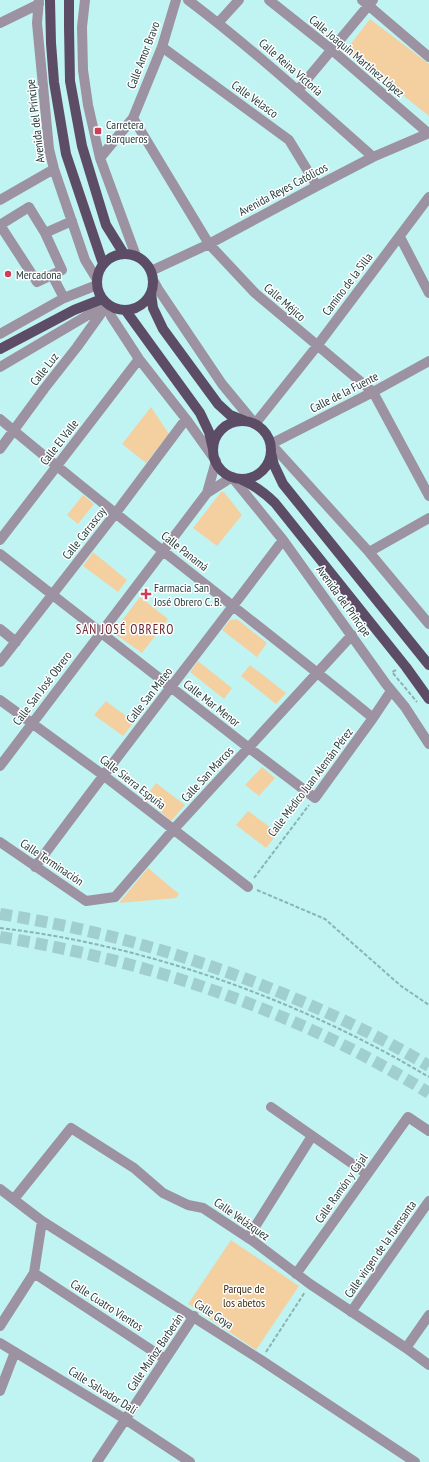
<svg xmlns="http://www.w3.org/2000/svg" width="429" height="1462" viewBox="0 0 429 1462" font-family="'PT Sans Narrow',sans-serif">
  <style>
    .green { fill: #f4d0a1 }
    .lines { fill: none; stroke-linecap: round; stroke-linejoin: round }
    .highway-tunnel { stroke: #a1cfce; stroke-width: 12; stroke-dasharray: 12 6; stroke-linecap: butt }
    .path { stroke: #8ab4b3; stroke-width: 2; stroke-dasharray: 4 2; stroke-linecap: butt }
    .minor { stroke: #9c92a1; stroke-width: 10 }
    .major { stroke: #5d4c66; stroke-width: 10 }
    .poi-dot { fill: #ce3e59; stroke: #fff; stroke-width: 1.5 }
    .labels { text-anchor: middle; dominant-baseline: central; stroke-width: 3; stroke-linejoin: round; paint-order: stroke }
    .street-label { font-size: 12px; fill: #273c3c; stroke: #fff }
    .poi-label { font-size: 12px; fill: #273c3c; stroke: #fff; text-anchor: start }
    .park-label { font-size: 12px; fill: #3c290d; stroke: #fff }
    .neighbourhood-label { font-size: 13px; letter-spacing: 1px; fill: #6c2630; stroke: #fff }
  </style>
  <rect width="100%" height="100%" fill="#bff4f3"/>
  <path class="green" d="M370 19 429 64V116L346 50Z
    M151 407 169 434 146 463 122 444Z
    M221 492H224L242 515 217 546 193 528Z
    M83 495 94 504 78 524 67 515Z
    M93 552 127 580 118 592 83 566Z
    M140 597 168 619 142 653 115 634 114 631Z
    M237 619 267 643 257 657 222 630 230 620Z
    M198 661 232 688 224 699 190 672Z
    M250 665 286 693 276 704 241 676Z
    M106 701 134 722 123 736 94 715Z
    M262 767 275 778 259 796 245 785Z
    M156 783 185 805 171 821 145 798Z
    M248 811 278 833 266 848 236 825Z
    M148 868 179 894 176 898 119 903Z
    M231 1240 299 1286 256 1350 188 1304Z"/>
  <g class="lines">
    <path class="highway-tunnel" d="M0 914C109 931 209 961 310 1005 351 1023 391 1043 429 1066
      M0 937C151 961 299 1012 429 1093"/>
    <path class="path" d="M396 670 392 672 417 702
      M254 878 309 805
      M257 890 325 919 401 986 429 1005
      M0 928C147 945 302 1001 429 1077
      M266 1352 305 1292"/>
    <path class="minor" d="M39 0 37 23 49 149 54 169 85 260 96 278
      M85 0 82 27 83 70 88 105 100 158 136 256
      M188 0C253 49 313 104 373 157
      M269 0 332 50 428 133
      M362 0 429 57
      M0 23 39 4
      M218 23 239 0
      M162 47 289 140 317 186
      M298 90 373 0
      M133 118 209 244 255 293 373 392 429 496
      M100 158 133 118 162 47 176 0
      M0 200 54 169
      M45 233 62 270 37 282 0 225 29 207 45 233 72 221
      M400 237 429 293
      M151 271 209 244 317 186 373 157 429 133
      M52 275 64 298
      M153 280 158 289 222 384 255 424 317 346 429 197
      M108 306 111 316 139 359 186 419 216 461 207 493
      M0 334 64 298 97 285
      M429 361 373 392 271 444 369 552 429 624
      M0 367 105 305
      M0 419C122 522 250 617 373 718
      M0 449 44 389 77 347 107 305
      M0 540 139 359
      M369 552 429 518
      M0 554 249 748 315 798 373 718 391 691
      M0 629 16 642
      M0 662 115 514 186 419
      M0 700 103 775 248 887
      M0 766 207 493 232 477 283 540 386 684 405 707 429 744
      M0 842 86 901 115 897 173 830 352 635
      M35 867C116 757 201 649 283 540
      M271 1107 367 1174
      M0 1189 42 1221 261 1360 415 1462
      M14 1199 71 1128 134 1168 163 1193 188 1205 203 1208 253 1241 310 1284 406 1348 429 1365
      M248 1238 312 1136
      M34 1273 165 1359
      M296 1274 408 1117 429 1131
      M351 1312 429 1201
      M0 1326 34 1273 42 1221
      M0 1343 125 1419 190 1462
      M406 1348 429 1315
      M0 1391 15 1352
      M97 1462 194 1316"/>
    <path class="major" d="M50 0 51 43 54 82 66 154 103 264
      M69 0V27L70 81 82 146 106 225 124 254
      M97 282a28 28 0 1 1 56 0a28 28 0 1 1-56 0Z
      M151 293 153 308 163 329 218 404 230 415 245 421
      M126 311 200 413 209 432 213 449
      M0 349 74 310 102 299
      M213 450a29 29 0 1 1 58 0a29 29 0 1 1-58 0Z
      M271 453 274 465 283 484 429 665
      M240 479C254 485 264 492 275 503L406 667 429 699"/>
  </g>
  <g class="poi-dot">
    <rect x="94" y="127" width="8" height="8" rx="2"/>
    <circle cx="8" cy="274" r="4"/>
    <path d="M144 588h4v4h4v4h-4v4h-4v-4h-4v-4h4z"/>
  </g>
  <g class="labels">
    <g class="street-label">
      <text transform="translate(143 55) rotate(-69)">Calle Amor Bravo</text>
      <text transform="translate(357 56) rotate(40)">Calle Joaquín Martínez López</text>
      <text transform="translate(291 67) rotate(41)">Calle Reina Victoria</text>
      <text transform="translate(255 99) rotate(36)">Calle Velasco</text>
      <text transform="translate(35 121) rotate(-97)">Avenida del Príncipe</text>
      <text transform="translate(283 189) rotate(-28)">Avenida Reyes Católicos</text>
      <text transform="translate(347 284) rotate(-53)">Camino de la Silla</text>
      <text transform="translate(285 302) rotate(41)">Calle Méjico</text>
      <text transform="translate(44 369) rotate(-52)">Calle Luz</text>
      <text transform="translate(344 392) rotate(-27)">Calle de la Fuente</text>
      <text transform="translate(59 442) rotate(-52)">Calle El Valle</text>
      <text transform="translate(84 533) rotate(-52)">Calle Carrascoy</text>
      <text transform="translate(185 551) rotate(38)">Calle Panamá</text>
      <text transform="translate(344 601) rotate(54)">Avenida del Príncipe</text>
      <text transform="translate(42 688) rotate(-53)">Calle San José Obrero</text>
      <text transform="translate(149 695) rotate(-52)">Calle San Mateo</text>
      <text transform="translate(212 703) rotate(38)">Calle Mar Menor</text>
      <text transform="translate(207 774) rotate(-47)">Calle San Marcos</text>
      <text transform="translate(133 782) rotate(38)">Calle Sierra Espuña</text>
      <text transform="translate(310 782) rotate(-53)">Calle Médico Juan Alemán Pérez</text>
      <text transform="translate(52 862) rotate(34)">Calle Terminación</text>
      <text transform="translate(341 1188) rotate(-55)">Calle Ramón y Cajal</text>
      <text transform="translate(242 1219) rotate(35)">Calle Velázquez</text>
      <text transform="translate(380 1249) rotate(-55)">Calle virgen de la fuensanta</text>
      <text transform="translate(107 1305) rotate(33)">Calle Cuatro Vientos</text>
      <text transform="translate(214 1314) rotate(33)">Calle Goya</text>
      <text transform="translate(155 1352) rotate(-56)">Calle Muñoz Barberán</text>
      <text transform="translate(103 1390) rotate(32)">Calle Salvador Dalí</text>
    </g>
    <g class="poi-label">
      <text x="106" y="124">Carretera<tspan x="106" dy="14">Barqueros</tspan></text>
      <text x="16" y="274">Mercadona</text>
      <text x="154" y="587">Farmacia San<tspan x="154" dy="14">José Obrero C. B.</tspan></text>
    </g>
    <g class="park-label">
      <text x="244" y="1288">Parque de<tspan x="244" dy="14">los abetos</tspan></text>
    </g>
    <g class="neighbourhood-label">
      <text x="125" y="629">SAN JOSÉ OBRERO</text>
    </g>
  </g>
</svg>
